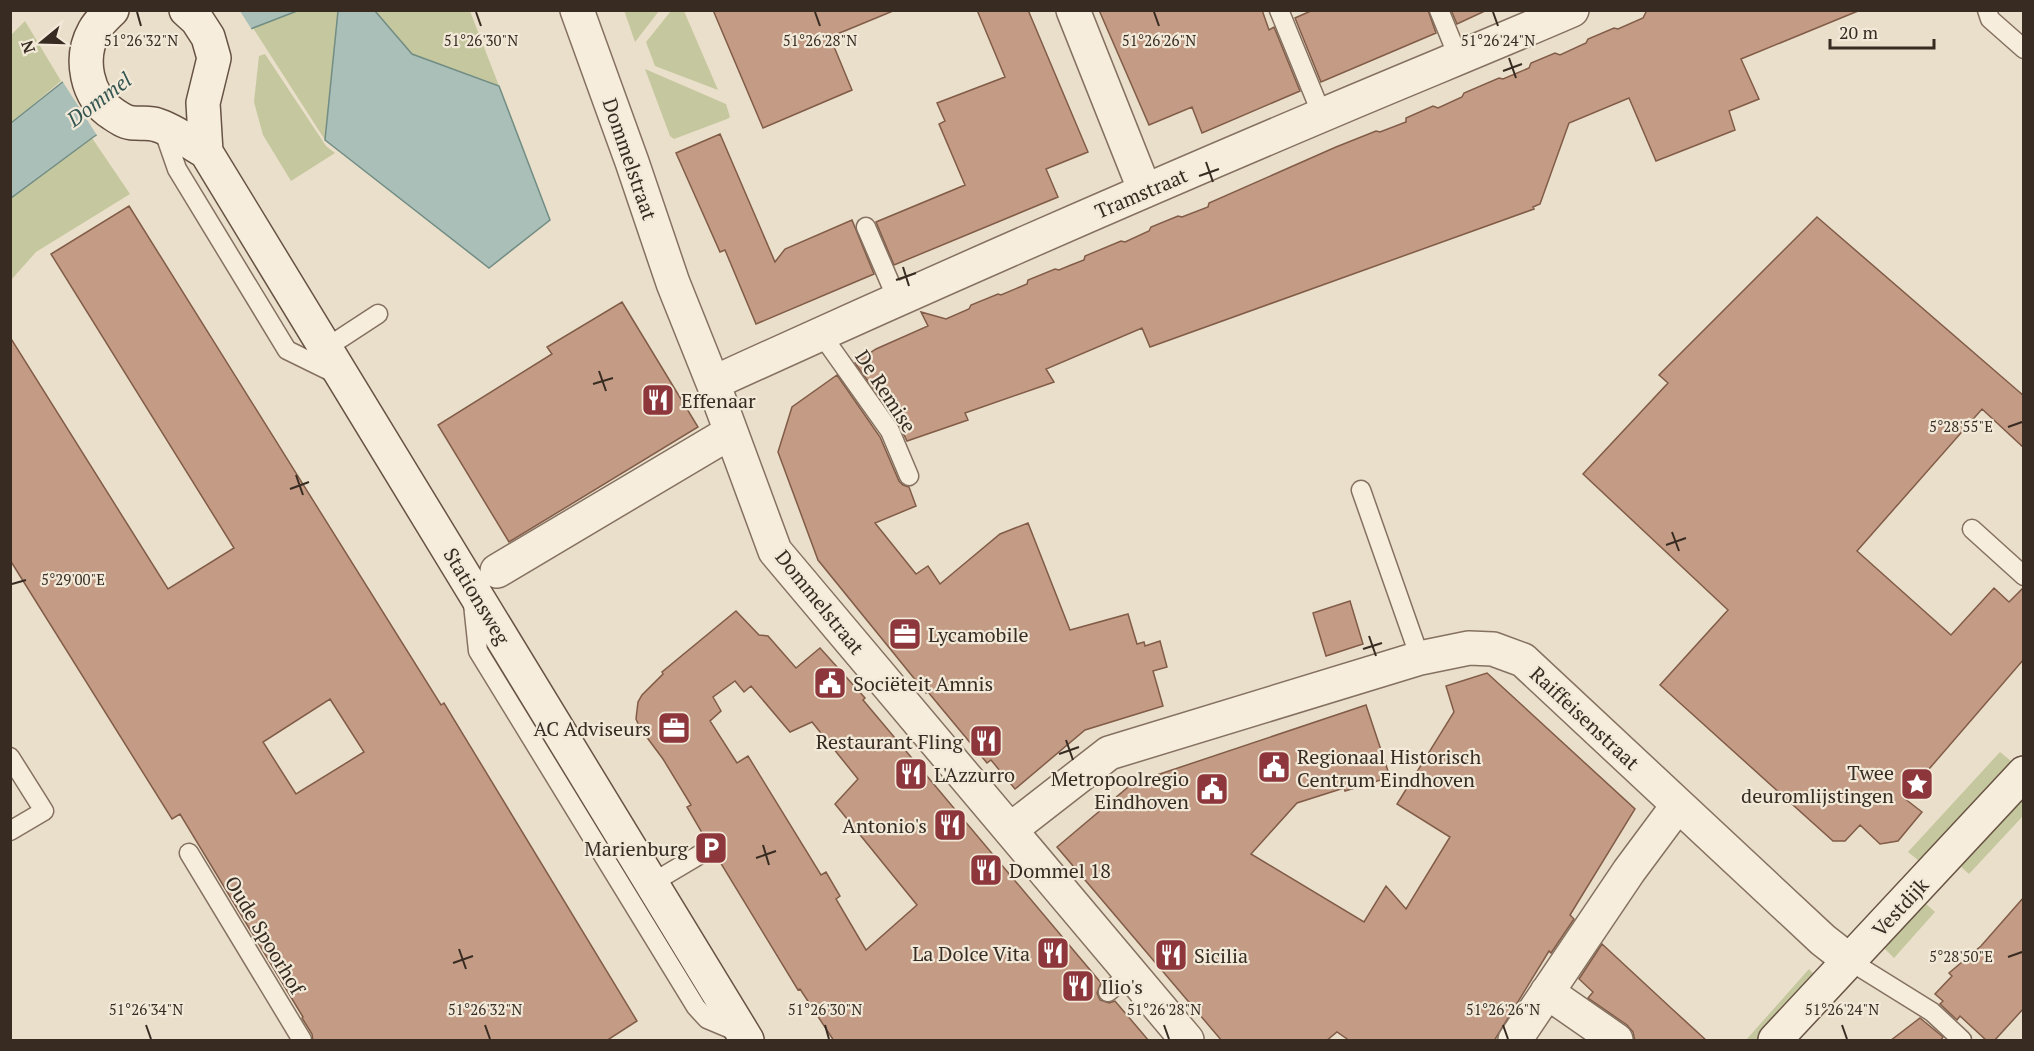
<svg xmlns="http://www.w3.org/2000/svg" width="2034" height="1051" viewBox="0 0 2034 1051" font-family="'PT Serif',serif">
  <style>
    .green { fill: #c5c79e }
    .water { fill: #aabfb8; stroke: #718d84; stroke-width: 1.5 }
    .pier { fill: #eadfca }
    .building { fill: #c49b84; stroke: #815c48; stroke-width: 1.5; fill-rule: evenodd }
    .lines { fill: none; stroke-linecap: round; stroke-linejoin: round }
    .lane-casing { stroke: #857160; stroke-width: 21 }
    .street-casing { stroke: #857160; stroke-width: 36 }
    .secondary-casing { stroke: #675343; stroke-width: 36 }
    .lane { stroke: #f6eddc; stroke-width: 18 }
    .street { stroke: #f6eddc; stroke-width: 33 }
    .secondary { stroke: #f6eddc; stroke-width: 33 }
    .ticks { fill: none; stroke: #372b22; stroke-width: 2 }
    .labels { text-anchor: middle; dominant-baseline: central; stroke-width: 4.5; stroke-linejoin: round; paint-order: stroke }
    .street-label { font-size: 20px; fill: #372b22; stroke: #f2e9d8 }
    .poi-label { font-size: 20px; fill: #372b22; stroke: #f2e9d8; text-anchor: start }
    .water-label { font-size: 21px; font-style: italic; fill: #335551; stroke: #f2e9d8 }
    .ticks-label { font-size: 15px; text-anchor: middle; fill: #372b22; stroke: #f2e9d8; stroke-width: 4.5; stroke-linejoin: round; paint-order: stroke }
  </style>
  <rect width="100%" height="100%" fill="#eadfca"/>
  <path class="green" d="M624 10H659V11L635 42Z
    M297 11H338L325 140 253 28Z
    M375 11H470L499 86 412 54Z
    M671 11H684L718 90 655 66 646 42Z
    M25 21 61 81 11 123V35Z
    M265 54 326 146 335 153 291 181 263 135 254 102 259 56Z
    M645 69 726 104 730 117 727 119 674 139 670 136Z
    M92 138 130 194 36 252 11 280 10 198Z
    M2000 752 2011 761 1919 861 1908 852Z
    M2023 795V816L1969 874 1959 865Z
    M1925 903 1935 912 1894 958 1884 948Z
    M1809 969 1815 975 1757 1040H1746Z"/>
  <path class="water" d="M152 11H297L253 28 92 138 11 198V123Z
    M338 11H375L412 54 499 86 550 220 489 268 325 140Z"/>
  <path class="pier" d="M150 11H240L252 30 198 69 98 137 61 79Z"/>
  <path class="building" d="M713 10H893V11L830 37 852 90 763 128Z
    M977 10H1028L1088 152 1046 169 1058 197 894 265 876 222 965 185 939 124 945 121 937 103 1005 77Z
    M1099 10H1262L1269 30 1274 27 1300 91 1202 133 1192 107 1149 125Z
    M1313 10H1428L1436 33 1321 82 1295 18Z
    M1451 10H1487L1457 24Z
    M1647 10 1858 11 1741 59 1759 99 1729 111 1735 130 1656 161 1629 98 1569 123 1540 204 1533 207 1534 209 1150 347 1142 328 1046 369 1054 382 965 413 968 420 907 441 899 425 855 363 876 349 928 326 921 312 946 319 969 309 971 305 998 294 1001 295 1027 284 1028 280 1055 269 1059 270 1071 265 1084 260 1085 256 1121 241 1125 242 1149 231 1151 227 1178 216 1182 217 1208 207 1209 203 1336 147 1376 131 1380 132 1406 122V118L1433 106 1438 108 1462 97 1464 93 1499 78 1503 79 1529 68 1531 63 1555 53 1560 55 1586 43 1588 39 1614 28 1618 29 1643 18Z
    M720 134 775 262 785 249 852 220 874 274 756 324 725 250 720 252 676 153Z
    M129 206 441 705 444 703 637 1021 606 1041H313L312 1034 302 1018 303 1017 180 814 172 819 10 560V337L168 589 234 548 51 254ZM330 699 364 752 296 794 263 742Z
    M1817 217 2024 396V448L1982 409 1857 551 1951 635 1994 588 2009 602 2024 587V659L1904 798 1922 812 1898 841 1880 844 1860 825 1845 841H1833L1660 685 1728 610 1583 474 1668 383 1659 375Z
    M622 302 698 427 509 542 438 425 552 354 547 347Z
    M837 375 880 437 899 481 903 485 909 487 916 506 875 523 916 574 928 566 940 584 1000 534 1028 523 1070 630 1128 614 1137 644 1144 642 1145 646 1160 641 1167 667 1153 671 1163 706 1085 730 1015 789 991 760 987 763 928 692 926 693 818 560 778 452 792 407Z
    M1350 601 1363 644 1326 656 1313 613Z
    M736 611 759 635 768 636 796 668 820 648 865 698 863 700 1101 983 1097 993 1100 1000 1109 1003 1115 1001 1149 1041H834L800 989 798 990 717 857 722 848 720 842 711 837 705 838 687 807 691 805 663 759 640 728 636 719 638 702 642 695 663 674 662 672ZM735 681 744 692 751 686 790 732 812 722 858 779 835 804 917 905 866 950 836 899 840 896 826 872 821 875 748 756 737 763 710 721 721 711 713 697Z
    M1487 673 1635 809 1570 915 1574 919 1551 953 1549 951 1494 1041H1350L1337 1032 1326 1041H1222L1057 847 1133 783 1366 705 1390 777 1345 791 1344 788 1297 803 1251 854 1364 922 1386 886 1406 909 1450 837 1397 804 1454 712 1446 686Z
    M2024 897V1008L1994 1041H1987L1960 1016 1957 1020 1940 1004 1943 1001 1935 994 1952 976 1949 973 1981 946Z
    M1602 944 1671 1008 1707 1041H1635L1633 1032 1627 1025 1588 998 1593 992 1579 979Z
    M1920 1018 1943 1037 1940 1041H1890Z"/>
  <g class="lines">
    <g class="lane-casing">
      <path id="lane" d="M1279 10 1322 115
        M1439 10 1459 59
        M1987 10 1990 19 2024 49
        M162 126 177 169 287 350 338 375
        M866 227 897 299
        M821 334 890 431 909 476
        M326 348 378 314
        M1361 490 1420 658
        M1972 529 2024 576
        M473 604 478 651 696 1007 707 1019 738 1032
        M10 757 44 811 10 831
        M189 853 302 1040
        M652 883 711 848
        M1850 961 1932 1012 1962 1040
        M1108 992 1130 974"/>
    </g>
    <g class="street-casing">
      <path id="street" d="M577 10 632 162 673 283 713 383 775 551 1187 1040
        M1073 10 1145 191
        M713 383C914 291 1117 202 1320 116 1404 80 1489 46 1572 10
        M497 571 731 432
        M1010 830 1109 753 1420 658 1469 648 1493 649 1523 660 1823 940 1850 961
        M1547 992 1616 1040
        M1515 1040 1629 871 1678 805"/>
    </g>
    <g class="secondary-casing">
      <path id="secondary" d="M112 10C105 17 98 23 94 31 79 58 86 97 113 114 119 118 126 123 134 123 142 124 149 122 157 125 174 130 190 143 206 152
        M186 10 197 20 208 37 214 58 203 103 206 152 747 1040
        M1775 1040 2024 773"/>
    </g>
    <use href="#lane" class="lane"/>
    <use href="#street" class="street"/>
    <use href="#secondary" class="secondary"/>
  </g>
  <path class="ticks" d="M137 12 141 26M476 12 481 26M815 12 820 26M1154 12 1159 26M1493 12 1498 26M1509 58 1516 78M1503 71 1522 64M1206 162 1213 182M1199 176 1219 169M903 267 909 286M896 280 916 273M599 371 606 391M593 384 613 378M2008 427 2022 422M296 475 303 495M290 489 309 482M1672 532 1679 551M1666 545 1686 538M12 584 26 580M1369 636 1376 656M1363 649 1382 643M1066 740 1073 760M1059 754 1079 747M763 845 769 865M756 858 776 851M459 949 466 969M2008 957 2022 952M453 963 473 956M146 1025 151 1039M485 1025 490 1039M825 1025 829 1039M1164 1025 1169 1039M1503 1025 1508 1039M1842 1025 1847 1039"/>
  <defs>
    <g id="restaurant-square" transform="scale(1.725)"><rect x="-9" y="-9" width="18" height="18" rx="4" fill="#8d373c" stroke="#f2e9d8"/><path d="M-5-6h1v4h1v-4h1v4h1v-4h1v5L-1.5 .5V6h-2V.5L-5-1ZM5-6V6H3V1.5H1.5Q1.5-4 5-6Z" fill="#fff"/></g>
    <g id="office-square" transform="scale(1.725)"><rect x="-9" y="-9" width="18" height="18" rx="4" fill="#8d373c" stroke="#f2e9d8"/><path d="M-6-3h4V-5.5h4V-3h4V5H-6ZM-1-4.5V-3h2v-1.5ZM-6 0V1H6V0Z" fill="#fff"/></g>
    <g id="civic-square" transform="scale(1.725)"><rect x="-9" y="-9" width="18" height="18" rx="4" fill="#8d373c" stroke="#f2e9d8"/><path d="M-.6-6.5H3V-4.5H.6V-3L4-1V1h2V6H-6V1h2V-1L-.6-3ZM-1.2 2.5V6h2.4V2.5Z" fill="#fff"/></g>
    <g id="sight-square" transform="scale(1.725)"><rect x="-9" y="-9" width="18" height="18" rx="4" fill="#8d373c" stroke="#f2e9d8"/><path d="M0-6L1.8-2.2L6-1.7L2.9 1.2L3.7 5.4L0 3.3L-3.7 5.4L-2.9 1.2L-6-1.7L-1.8-2.2Z" fill="#fff"/></g>
    <g id="parking-square" transform="scale(1.725)"><rect x="-9" y="-9" width="18" height="18" rx="4" fill="#8d373c" stroke="#f2e9d8"/><path d="M-3.5-5.5H1a3.5 3.5 0 0 1 0 7H-1V5.5H-3.5ZM-1-3.4V-.6H.8a1.4 1.4 0 0 0 0-2.8Z" fill="#fff"/></g>
  </defs>
  <g fill-rule="evenodd">
    <use href="#restaurant-square" x="658" y="400"/>
    <use href="#office-square" x="905" y="634"/>
    <use href="#civic-square" x="830" y="683"/>
    <use href="#office-square" x="674" y="728"/>
    <use href="#restaurant-square" x="986" y="741"/>
    <use href="#civic-square" x="1274" y="767"/>
    <use href="#restaurant-square" x="911" y="774"/>
    <use href="#sight-square" x="1917" y="784"/>
    <use href="#civic-square" x="1212" y="789"/>
    <use href="#restaurant-square" x="950" y="825"/>
    <use href="#parking-square" x="711" y="848"/>
    <use href="#restaurant-square" x="986" y="870"/>
    <use href="#restaurant-square" x="1053" y="953"/>
    <use href="#restaurant-square" x="1171" y="955"/>
    <use href="#restaurant-square" x="1078" y="986"/>
  </g>
  <g class="labels">
    <g class="street-label">
      <text transform="translate(630 159) rotate(71)">Dommelstraat</text>
      <text transform="translate(1141 193) rotate(-23)">Tramstraat</text>
      <text transform="translate(886 391) rotate(57)">De Remise</text>
      <text transform="translate(477 596) rotate(59)">Stationsweg</text>
      <text transform="translate(820 602) rotate(51)">Dommelstraat</text>
      <text transform="translate(1585 718) rotate(43)">Raiffeisenstraat</text>
      <text transform="translate(1900 907) rotate(-47)">Vestdijk</text>
      <text transform="translate(265 935) rotate(59)">Oude Spoorhof</text>
    </g>
    <g class="poi-label">
      <text x="681" y="400">Effenaar</text>
      <text x="928" y="634">Lycamobile</text>
      <text x="853" y="683">Sociëteit Amnis</text>
      <text x="651" y="728" text-anchor="end">AC Adviseurs</text>
      <text x="963" y="741" text-anchor="end">Restaurant Fling</text>
      <text x="1297" y="756">Regionaal Historisch<tspan x="1297" dy="23">Centrum Eindhoven</tspan></text>
      <text x="1894" y="772" text-anchor="end">Twee<tspan x="1894" dy="23">deuromlijstingen</tspan></text>
      <text x="934" y="774">L'Azzurro</text>
      <text x="1189" y="778" text-anchor="end">Metropoolregio<tspan x="1189" dy="23">Eindhoven</tspan></text>
      <text x="927" y="825" text-anchor="end">Antonio's</text>
      <text x="688" y="848" text-anchor="end">Marienburg</text>
      <text x="1009" y="870">Dommel 18</text>
      <text x="1030" y="953" text-anchor="end">La Dolce Vita</text>
      <text x="1194" y="955">Sicilia</text>
      <text x="1101" y="986">Ilio's</text>
    </g>
    <g class="water-label">
      <text transform="translate(99 99) rotate(-37)">Dommel</text>
    </g>
  </g>
  <g class="ticks-label">
    <text x="1498" y="46">51°26'24"N</text>
    <text x="141" y="46">51°26'32"N</text>
    <text x="481" y="46">51°26'30"N</text>
    <text x="820" y="46">51°26'28"N</text>
    <text x="1159" y="46">51°26'26"N</text>
    <text x="1961" y="432">5°28'55"E</text>
    <text x="73" y="585">5°29'00"E</text>
    <text x="1961" y="962">5°28'50"E</text>
    <text x="146" y="1015">51°26'34"N</text>
    <text x="485" y="1015">51°26'32"N</text>
    <text x="825" y="1015">51°26'30"N</text>
    <text x="1164" y="1015">51°26'28"N</text>
    <text x="1503" y="1015">51°26'26"N</text>
    <text x="1842" y="1015">51°26'24"N</text>
  </g>
  <rect width="2034" height="1051" fill="none" stroke="#372b22" stroke-width="24"/>
  <g transform="translate(42 42) rotate(251)" stroke="#f2e9d8" stroke-width="4.5" paint-order="stroke">
  <path d="M0-4.5L10 22L0 15L-10 22Z" fill="#372b22"/>
  <text y="-9" font-size="16" font-weight="bold" text-anchor="middle" fill="#372b22">N</text>
  </g>
  <path d="M1830 39v9h104v-9" fill="none" stroke="#372b22" stroke-width="3"/>
  <text x="1839" y="39" font-size="18" fill="#372b22" stroke="#f2e9d8" stroke-width="4.5" paint-order="stroke">20 m</text>
</svg>
